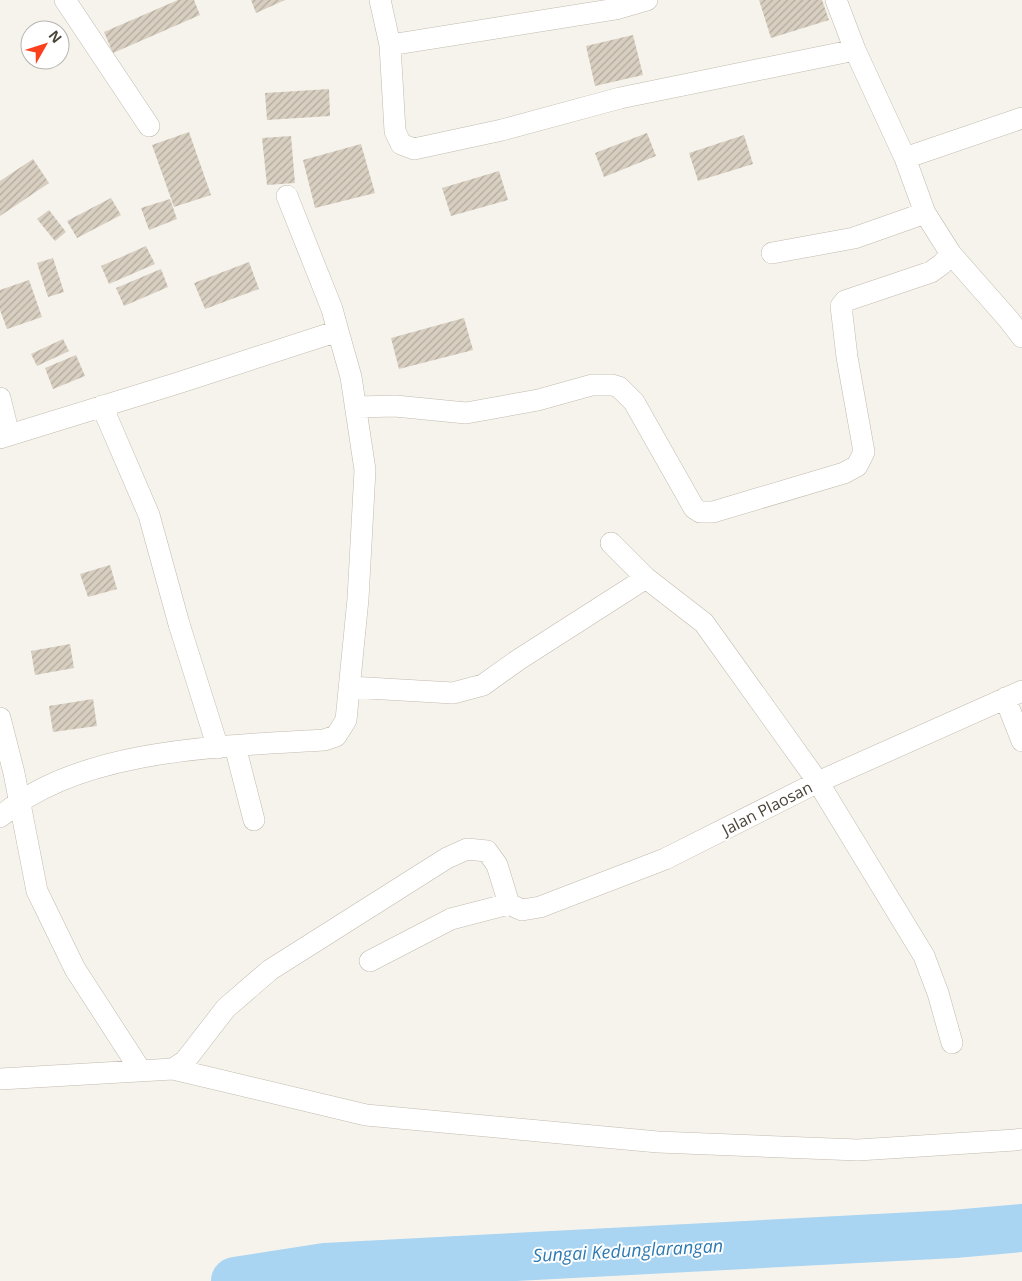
<svg xmlns="http://www.w3.org/2000/svg" width="1022" height="1281" viewBox="0 0 1022 1281" font-family="'Open Sans',sans-serif">
  <style>
    .lines { fill: none; stroke-linecap: round; stroke-linejoin: round }
    .river { stroke: #a9d4f2; stroke-width: 48 }
    .building { fill: url(#building-hatch) }
    .street-casing { stroke: #c2bbae; stroke-width: 22 }
    .street { stroke: #fff; stroke-width: 21 }
    .labels { text-anchor: middle; dominant-baseline: central; stroke-width: 4; stroke-linejoin: round; paint-order: stroke }
    .street-label { font-size: 16px; fill: #4b4439; stroke: #fff }
    .water-label { font-size: 18px; font-style: italic; fill: #2e7ab2; stroke: #fff }
  </style>
  <defs>
    <pattern id="building-hatch" width="6" height="6" patternUnits="userSpaceOnUse" patternTransform="scale(1.25)"><rect width="6" height="6" fill="#d8cfc1"/><path d="M-1 1l2-2M0 6l6-6M5 7l2-2" fill="none" stroke="#b1aa9e"/></pattern>
  </defs>
  <rect width="100%" height="100%" fill="#f6f3ec"/>
  <g class="lines">
    <path class="river" d="M235 1281 325 1267 954 1234 1022 1228"/>
  </g>
  <path class="building" d="M178 0H194L200 15 113 53 104 32Z
    M251 0H285L256 13Z
    M759 0H822L829 20 771 38Z
    M633 35 643 75 595 86 586 46Z
    M329 89 330 116 267 120 265 93Z
    M189 132 211 195 174 207 152 145Z
    M647 133 656 156 604 177 595 153Z
    M744 135 753 164 698 181 689 153Z
    M291 136 295 183 267 185 262 138Z
    M361 144 375 193 315 208 303 160Z
    M33 159 49 183 0 216V181Z
    M499 171 508 200 451 216 442 188Z
    M111 198 121 215 77 238 67 221Z
    M170 199 177 219 149 230 141 208Z
    M49 210 66 232 55 241 37 219Z
    M146 246 155 264 109 284 101 266Z
    M53 258 64 292 48 297 37 263Z
    M249 262 259 289 205 309 194 283Z
    M161 269 168 287 124 306 116 288Z
    M29 280 42 317 7 329 0 310V290Z
    M464 318 473 350 399 369 391 338Z
    M63 339 69 351 37 366 31 354Z
    M76 355 85 376 53 389 45 368Z
    M110 565 117 589 88 597 80 574Z
    M70 644 74 668 35 675 31 651Z
    M93 699 97 726 53 732 49 706Z"/>
  <g class="lines">
    <g class="street-casing">
      <path id="street" d="M65 0 149 126
        M380 0 390 45 395 131 401 144 414 149 502 130 620 98 855 50
        M836 0 855 50 905 158 925 213 951 254 1009 320 1022 337
        M390 45 616 9 647 0
        M905 158 1022 118
        M772 253 854 238 925 213
        M0 398 9 435
        M102 406 149 515 179 624 218 748
        M357 407 395 406 466 413 538 400 592 385H612L619 387 634 402 694 508 700 512H713L844 473 857 466 864 452 847 357 841 306 845 301 931 272 942 264 951 254
        M0 438 178 383 338 331
        M611 543 646 578 704 623 818 782 924 956 938 993 952 1043
        M350 687 453 693 483 685 518 660 646 578
        M1005 698 1022 741
        M0 718 14 773 37 891 75 969 141 1071
        M235 746 254 820
        M0 817C78 748 225 746 324 740L336 736 346 720 358 599 365 470 351 377 338 331 332 309 287 196
        M509 904 522 910 540 907 665 859 818 782 1022 691
        M370 961 451 919 509 904
        M173 1069 366 1115 658 1142 858 1150 1015 1140 1022 1139
        M0 1079 173 1069 185 1061 226 1008 270 970 447 858 467 849 487 851 497 865 509 904"/>
    </g>
    <use href="#street" class="street"/>
  </g>
  <g class="labels">
    <g class="street-label">
      <text transform="translate(767 808) rotate(-27)">Jalan Plaosan</text>
    </g>
    <g class="water-label">
      <text transform="translate(628 1250) rotate(-3)">Sungai Kedunglarangan</text>
    </g>
  </g>
  <g transform="translate(45 45) rotate(51)"><circle r="24" fill="#ffffff" stroke="#b7b4b0"/>
  <path d="M0-4L9 19L0 12L-9 19Z" fill="#fc3f1d"/>
  <text y="-8" font-size="14" font-weight="bold" text-anchor="middle" fill="#4b4439">N</text>
  </g>
</svg>
